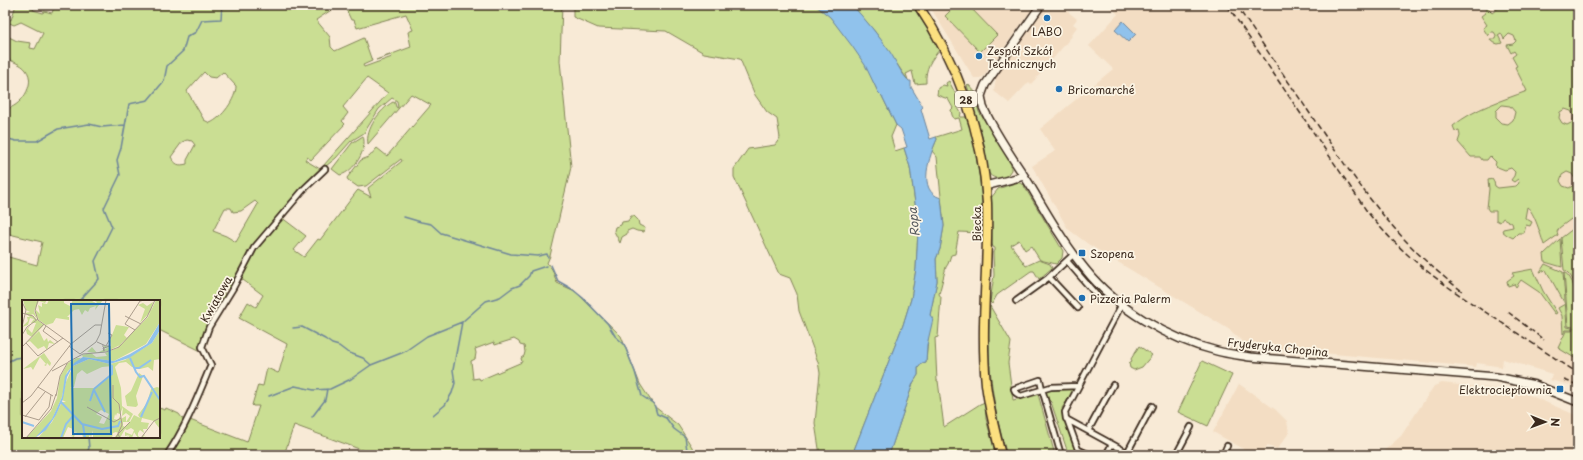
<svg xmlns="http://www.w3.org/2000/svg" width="1583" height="460" viewBox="0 0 1583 460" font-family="'Playpen Sans',sans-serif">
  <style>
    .built { fill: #f3ddc3 }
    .green { fill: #cade93; stroke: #828458; fill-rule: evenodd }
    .water { fill: #90c2ec; stroke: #6e859a }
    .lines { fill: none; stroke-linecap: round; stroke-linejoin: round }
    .stream { stroke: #6e859a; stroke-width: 1.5 }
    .street-casing { stroke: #3b2a1e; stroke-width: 8 }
    .secondary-casing { stroke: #3b2a1e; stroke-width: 10 }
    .primary-casing { stroke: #3b2a1e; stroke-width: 11 }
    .street { stroke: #fcf5e5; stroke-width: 4.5 }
    .secondary { stroke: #fcf5e5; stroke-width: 7 }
    .primary { stroke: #fce080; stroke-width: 8 }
    .rail { stroke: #3b2a1e; stroke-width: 1.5; stroke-dasharray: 6 3; stroke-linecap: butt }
    .poi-dot { fill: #1f6fb2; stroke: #fcf5e5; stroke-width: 1.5 }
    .labels { text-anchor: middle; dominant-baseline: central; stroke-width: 3.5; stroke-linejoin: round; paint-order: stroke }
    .shield { fill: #fcf5e5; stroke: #75675a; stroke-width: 1 }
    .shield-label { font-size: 10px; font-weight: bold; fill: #3b2a1e }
    .poi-label { font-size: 11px; fill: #3b2a1e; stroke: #fcf5e5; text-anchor: start }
    .street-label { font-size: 11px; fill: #3b2a1e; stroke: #fcf5e5 }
    .water-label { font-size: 12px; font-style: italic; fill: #54585c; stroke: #fcf5e5 }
    .inset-river { fill: none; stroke: #90c2ec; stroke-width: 2 }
    .inset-road { fill: none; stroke: #ac9d8c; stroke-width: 1 }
    .view { fill: #1f6fb2; fill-opacity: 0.15; stroke: #1f6fb2; stroke-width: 2 }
    .inset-edge { fill: none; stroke: #3b2a1e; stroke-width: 2 }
  </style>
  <rect width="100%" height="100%" fill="#f8ead6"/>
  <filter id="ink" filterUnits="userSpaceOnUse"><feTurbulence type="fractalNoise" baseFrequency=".025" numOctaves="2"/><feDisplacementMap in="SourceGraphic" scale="8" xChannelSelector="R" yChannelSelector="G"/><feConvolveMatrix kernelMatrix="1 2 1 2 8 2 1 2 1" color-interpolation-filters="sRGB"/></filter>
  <g filter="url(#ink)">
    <path class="built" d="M929 5H1035L983 77 979 78H974Z
      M1048 5H1060L1077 19 1073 24 1077 27 1071 35 1072 36 1042 72 1031 84 1029 82 1027 84 1009 103 994 91 996 77 1026 33Z
      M1112 5H1578V387L1550 380 1552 374 1503 359 1502 367 1477 363 1476 367 1247 346 1230 330 1088 244 1068 229 1032 166 1055 151 1040 129 1113 69 1089 46 1118 14 1110 7Z
      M1442 383 1522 392 1578 416V455H1381L1386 449 1401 436 1434 386Z
      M1239 384 1276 410 1287 421 1289 433 1277 449 1267 446 1261 455H1247L1242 448 1213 432Z"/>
    <path class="green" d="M16 5H35L33 10 43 13 44 11 52 13 55 5H96L110 9 112 5H339L316 20 330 37 331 47 335 51 364 38 372 61 363 65 364 67 392 57 391 55 376 60 411 47 408 32 413 30 406 14 357 28 354 20H351L344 5H562L560 61 571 167 550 256 547 263 552 269 557 283 575 291 621 336 640 384 655 407 678 425 697 455H379L370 451V453L294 425 285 452 288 455H169L190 420 247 442 259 406H253L252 405 258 385 263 386 267 368 278 373 279 372 287 344 239 318 248 302 256 307 263 295 239 277 255 248 281 217 306 236 294 250 304 257 318 239 320 240 357 191 358 190 371 197 368 188 402 161 401 159 366 186 358 187 348 180 347 178 361 160 369 157 377 148 387 156 431 105 411 94 368 144C365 130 380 109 393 102L395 103 396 107 398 108 397 101 392 98 379 109 364 133 351 141 336 158 326 166H323L388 93 367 78 343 107 348 113 342 121 345 124 311 160 307 157 305 160 320 169 279 216 270 224 250 251 248 250 247 252 249 254 230 287 224 289V295L225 296 201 341 200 349 199 350 159 330V301H23V437H159V408L165 410 166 408 179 414 185 422 164 455H5V256L37 265 42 242 5 233V109C20 108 37 84 26 70 21 63 11 62 5 57V35L17 41 31 43 30 48 35 49 43 33 21 22 14 25 5 21V18L11 20ZM204 72 209 77 216 78 223 72 236 86C236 99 222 118 210 123L204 120 187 91ZM187 140 192 141 195 145 187 160V164C178 166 176 165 171 157L182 142ZM255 201 258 204 236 242 226 236 213 231 225 208H231L233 212 241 211ZM514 339 519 342 520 345 524 346 525 352 524 356 521 358 522 362 480 380 479 378 473 379 471 361 475 359 476 353 475 349 494 342 495 345Z
      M573 5H815L830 16 851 43 866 65 878 92 882 96 896 125 891 137 895 151 904 148 910 167 916 210 918 231 916 269 911 299 903 325 852 455H820L815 423 820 373 818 362 799 311 797 294 790 278 779 274 734 177V169L748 149 775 145 780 138 777 119 767 112 755 95 740 59 704 53 666 31 598 28 573 17Z
      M852 5H912L940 49C931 60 925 68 926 83L915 84 912 71 906 74 908 80 907 79 876 33Z
      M956 5H968L997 35 980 52 945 16Z
      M1483 5H1488L1487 6 1492 13 1500 7 1499 5H1578L1577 16 1578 20V214L1559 228 1557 232 1558 235 1544 245C1541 236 1534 211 1527 207L1525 218 1532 222 1530 226 1526 225 1524 233H1518L1513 238 1507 235 1502 231 1503 229 1513 227 1512 223 1503 218 1500 222 1496 220V211H1489L1487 208 1489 189 1488 180 1492 179 1494 182 1495 186 1498 188 1516 186 1519 183 1518 179 1514 182 1511 180 1514 176 1515 172 1511 168 1505 170 1495 166 1496 162 1490 156 1487 160H1482L1480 157H1471L1458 142 1460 136 1459 130 1455 131 1453 126C1475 108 1501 101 1527 91L1515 67 1517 66 1512 57 1516 54 1514 51 1511 53 1507 45 1513 44 1516 41 1514 36 1509 34 1504 39 1501 33 1498 35 1502 43 1498 44 1492 42 1490 39H1495L1496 35 1494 32H1491L1489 34 1488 36 1483 28 1487 25 1481 16 1485 13 1486 10ZM1502 105 1510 106 1515 112 1513 120 1508 124 1501 123 1496 118V111ZM1565 109 1571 111 1574 116 1573 122 1567 125 1562 123 1559 118 1560 112ZM1567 172 1572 174 1575 179 1574 185 1569 188 1563 186 1560 181 1562 175Z
      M949 81 956 95 957 106 961 113 960 117H967L974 143 980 180 982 200 981 233 959 232 955 254 951 255 948 264 946 267 939 294 941 297 938 337 935 338 937 381H938L944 427 980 404 985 402 986 419 996 455H889L913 383 918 375V368L922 363 926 362 930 315 937 281 936 259 940 249 944 226 937 157 932 151 937 139 936 137 962 129 959 118 954 119 952 115 951 110 953 108 948 99 937 95 938 88 943 85 947 86 946 83Z
      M968 84 976 93V101L979 112 1011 161V170L1006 177C999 179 992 179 988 172L984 144 967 85Z
      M363 136C368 149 354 172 340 175L332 169 352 143Z
      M1017 182 1025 185 1024 186 1063 251 1062 258 1056 264 1040 260 1031 246 1025 250 1019 240 1011 245 1026 266 1039 260 1050 264 1052 268 1039 279 1034 271H1031L997 295 992 304 990 302 994 275 993 252 995 251V248L993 247 992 244 991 198 998 189Z
      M631 216H634L638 220 639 225 645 228 644 232 637 231 632 229 627 231V234L622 237 620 243 614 231 615 227 621 225 622 222 628 221Z
      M1578 225V293C1574 284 1573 275 1564 270L1561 238Z
      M1560 239 1562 267 1545 262 1544 254Z
      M1545 264 1563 272 1567 327 1572 328V330H1566L1563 334 1562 316 1558 308 1565 304 1546 270 1540 272Z
      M1533 269 1543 291 1557 313 1555 314 1539 292 1521 280 1516 287 1514 284 1508 286 1507 281 1514 276 1512 273Z
      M1564 272C1583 283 1578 340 1578 360L1558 348 1566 331H1572L1573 327 1568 326Z
      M990 306 1011 342 1008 363 1013 400 1038 394 1055 455H1007C992 407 986 356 990 306Z
      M1139 346 1152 355 1142 367 1134 370 1130 368 1129 363 1132 361 1131 359Z
      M1202 361 1232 375 1208 426 1178 412Z
      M1071 388 1075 389 1062 408 1078 455H1064L1067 450 1051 402 1046 397 1045 393 1047 390Z"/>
    <path class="water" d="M815 5H852C866 20 878 35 890 52 896 61 901 74 909 81H911V87L923 107 921 109 930 139 936 137 937 139C930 155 916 191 941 198L944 226 940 249 936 259 937 281 930 315 933 319 927 345 926 362 922 363 918 368V375L913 383 889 455H852L903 325 911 299 916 269 918 230 916 210 910 167 904 148 907 147 901 129 896 125 882 96 878 92 865 65 852 46 830 17Z
      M1123 21 1136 34 1128 42 1115 30Z"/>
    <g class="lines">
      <path class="stream" d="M5 138 16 141H37L58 129 89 124 102 127 125 125
        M404 217 421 222 431 224 441 233 511 254 538 256 547 254 548 257
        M551 265 558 281 572 289 583 298 608 324 615 336 624 344 635 372 642 396 654 404 657 414 666 418 674 429 685 437 687 450 695 455
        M79 301 99 279 95 261 112 227 104 208 120 175 117 160 121 148 129 104 148 100 164 81 167 66 183 51 187 37 196 32 202 20 221 19 222 5
        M293 328 302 327 325 339 332 344 339 346 347 352 363 358 370 364
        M5 363 15 358 23 357
        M269 396 295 386 314 390 330 389 351 379 371 365 404 352 427 336 462 322 486 301 500 297 512 288 520 285 529 276 531 271 546 266
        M433 415 445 405 452 393 455 383 453 370 462 322
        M312 417 325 400 327 389
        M86 455 89 448 88 437"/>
      <g class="street-casing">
        <path id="street" d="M1067 261 1099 298 1108 300 1112 296
          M1049 277 1078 308
          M1016 301 1048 278 1074 254
          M1122 304 1065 412 1066 419 1132 455
          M1067 419 1080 455
          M1088 431 1113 385
          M1079 450 1090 455
          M1127 453 1152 406
          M167 455C186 427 198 396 211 365L202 347 209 327 233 288 254 248 304 189 325 169
          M1061 455 1042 389 1040 380 1014 389 1016 393 1021 396C1031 393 1041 390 1051 387L1078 386
          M1106 455 1112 444
          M1176 455 1191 427
          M1223 455 1227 446"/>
      </g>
      <g class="secondary-casing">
        <path id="secondary" d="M1041 5 985 85 981 96 983 107C995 134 1014 160 1030 185 1047 214 1064 243 1085 269 1117 309 1168 339 1217 351 1228 354 1239 355 1250 357L1496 377 1535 385 1578 402
          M985 186 1024 176"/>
      </g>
      <g class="primary-casing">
        <path id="primary" d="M918 5C957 63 983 132 987 203 989 263 980 324 986 384 989 408 995 432 1001 455"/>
      </g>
      <use href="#street" class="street"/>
      <use href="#secondary" class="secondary"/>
      <use href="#primary" class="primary"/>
      <path class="rail" d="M1227 5 1366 210C1404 259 1448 288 1499 321 1525 338 1551 356 1578 373
        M1236 5C1264 46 1292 87 1319 127 1362 190 1400 245 1462 291
        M1508 312 1544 340
        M1564 380 1578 385"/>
    </g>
  </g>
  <g class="poi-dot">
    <circle cx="1047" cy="18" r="4"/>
    <circle cx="979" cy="56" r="4"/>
    <circle cx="1059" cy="89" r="4"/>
    <rect x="1078" y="249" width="8" height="8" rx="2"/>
    <circle cx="1082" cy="298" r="4"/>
    <rect x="1556" y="385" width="8" height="8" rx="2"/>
  </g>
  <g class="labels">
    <rect class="shield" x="955" y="91" width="22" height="16" rx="3"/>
    <g class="shield-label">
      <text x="966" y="99">28</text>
    </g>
    <g class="poi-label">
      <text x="1047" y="31" text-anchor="middle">LABO</text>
      <text x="987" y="50">Zespół Szkół<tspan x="987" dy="13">Technicznych</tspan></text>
      <text x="1067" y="89">Bricomarché</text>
      <text x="1090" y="253">Szopena</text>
      <text x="1090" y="298">Pizzeria Palerm</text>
      <text x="1552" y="389" text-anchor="end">Elektrociepłownia</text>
    </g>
    <g class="street-label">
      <text transform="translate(976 224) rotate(-90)">Biecka</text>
      <text transform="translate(216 299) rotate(-60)">Kwiatowa</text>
      <text transform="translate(1278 347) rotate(6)">Fryderyka Chopina</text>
    </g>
    <g class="water-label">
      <text transform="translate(913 222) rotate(-96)">Ropa</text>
    </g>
  </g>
  <g transform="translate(22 300)">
    <rect width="138" height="138" fill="#f8ead6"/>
    <path d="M1 0H25L23 3 17 1 12 11 15 19 11 14 9 15 22 25 10 37 5 34 4 30 9 24 6 29 10 33 14 23H9L12 19 8 18 6 25 0 27 6 21 5 17H8L3 13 8 12 4 10ZM27 0H42V3L48 6 51 0H68L74 3 75 2 70 0H81L73 10 74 6 68 8 66 12 63 10 60 15 57 9 52 10 45 17H47V20L34 18 31 23 24 25 17 20 13 12 14 10 18 14 16 5 20 7V3L25 4ZM134 0H138V22L124 44 92 61 61 57 60 55 69 53 74 57 85 56 83 53 95 48 126 17ZM131 2 129 11 118 23 123 9 116 5 121 3 125 6ZM94 25 107 27 102 35 105 38 100 44 86 51 77 53 65 52 70 47 75 53 87 47 82 48V46H89L88 40ZM138 30V59L132 60 131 71 126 67 118 69 110 67 104 62 97 63 93 67 99 88 100 106 111 114 107 122H101V126L103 127 108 122 112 115 118 118 116 115 125 103 129 89 135 87 138 88V129L134 124 129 129 134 124 132 121 120 118 119 122 127 123 125 129H121L122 133 118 130 116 133 120 136 116 133V136L119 138 122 134 124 138 122 135 121 138H116L112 132 110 138H106L108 135 104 138 107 135 103 136V132L110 135 112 130 109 128 105 130 103 129 98 138H92L96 133 94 132 91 133 90 138H71V130L69 138 68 135 66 138H61L60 133 55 135 54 131 52 137 49 136 53 134 51 129 46 127 41 138H16L30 122 40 102H44L40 100 44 82 51 66 67 59 88 64 103 60 130 43ZM91 66 89 76 74 88H48L52 87 55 74 60 70 65 74 80 67ZM101 107 100 116 104 113 108 116 104 122V116L99 119 98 116 96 120 92 119 93 114 94 116 95 113 98 114ZM79 110 87 114 82 124 77 123 80 117 74 114ZM17 31 22 41 25 38 26 42 28 40 33 44 27 43 25 50 22 46 16 49 8 41 4 43ZM22 53 29 63 28 66 25 63 24 66 22 65 24 64 18 57 11 70 9 67 1 69ZM55 58H59L45 72 40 97 29 122 13 138H4L29 111 35 98 38 77 46 63ZM117 73 121 76 114 96 116 105 114 107 105 106 103 96 109 91Z" fill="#cade93" fill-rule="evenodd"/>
    <path d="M138 22V30L130 43 107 58 88 64 67 59 51 66 45 77 41 99 34 115 24 130 13 138 30 119 40 97 43 76 52 63 61 57 92 61 108 54 125 44Z" fill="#90c2ec"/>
    <path class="inset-river" d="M108 58 114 72 118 77 122 76 138 100M113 68H117L129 60M72 89 90 74V66L87 64M72 90 83 112M68 101 72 89M39 102 60 124 80 129 96 126 98 121M119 117 130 92M0 122 12 126M61 125 63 138M39 138 44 124 51 116"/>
    <path class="inset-road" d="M0 2 4 10 0 27M0 13 11 16 14 20M103 16 119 24M24 26 21 31 36 42M113 30 103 24 118 1 123 0M0 35 5 27 16 19M75 42 84 46 90 35 86 33M4 43 16 56 41 38M49 44 73 25H79M81 45V47L82 48V51L81 48H82L88 46H85M47 46 58 54 74 42 78 34 84 0M0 47 22 24M30 71 45 63M91 85V98L97 104 100 125 94 138M16 87 31 96M34 96 38 76 46 62 61 54 84 52 97 47 125 17 133 0M0 103 9 96 49 44 16 20 13 11 16 0M65 107 92 122 99 118M0 115 17 120 27 107 29 95M3 117 23 92M4 138 29 109 34 94M98 138 96 134 108 122M119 138 132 121 138 118"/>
    <path class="view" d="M49 4H87L89 134H51Z"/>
    <rect width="138" height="138" class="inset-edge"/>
  </g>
  <rect width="1583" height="460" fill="none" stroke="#fcf5e5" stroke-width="20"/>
  <rect x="10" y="10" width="1563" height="440" fill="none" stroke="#3b2a1e" stroke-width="1.5" filter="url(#ink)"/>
  <g transform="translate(1545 422) rotate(91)" stroke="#fcf5e5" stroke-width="3" paint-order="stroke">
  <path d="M0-3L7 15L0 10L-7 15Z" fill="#3b2a1e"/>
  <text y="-6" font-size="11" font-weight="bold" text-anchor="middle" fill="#3b2a1e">N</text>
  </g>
</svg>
